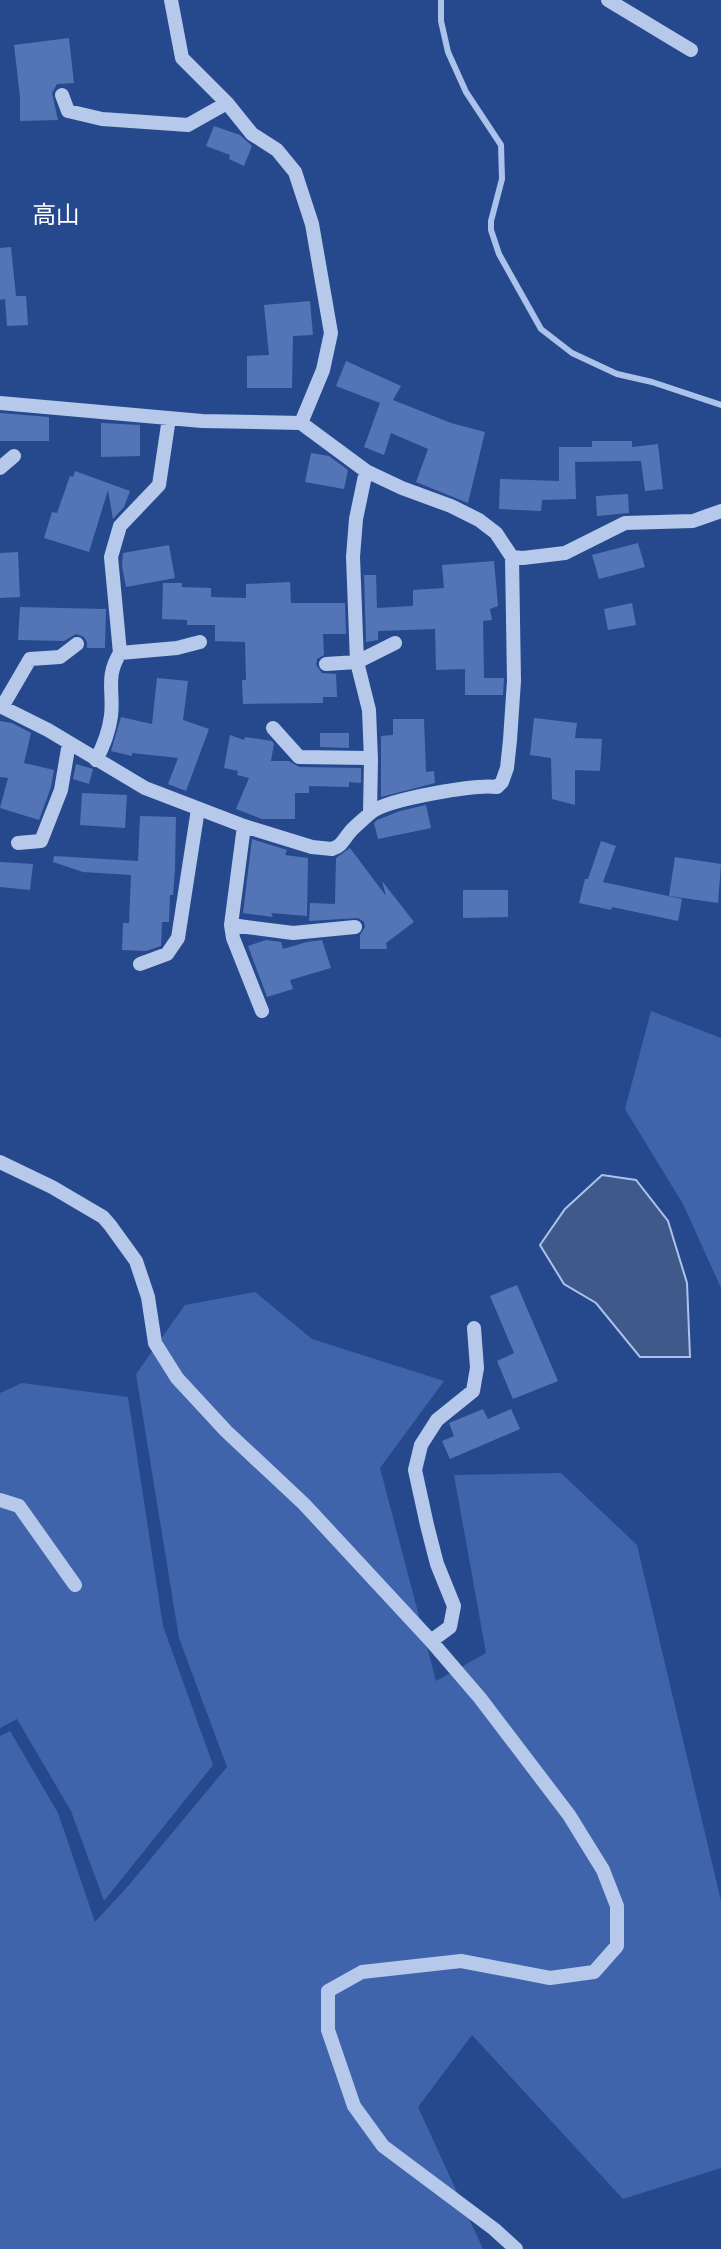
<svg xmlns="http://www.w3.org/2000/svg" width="721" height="2249" viewBox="0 0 721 2249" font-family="'Archivo Narrow','Noto Sans JP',sans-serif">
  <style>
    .green { fill: #3f64ac }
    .water { fill: #40598b; stroke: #abc2eb; stroke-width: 2 }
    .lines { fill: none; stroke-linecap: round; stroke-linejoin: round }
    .stream { stroke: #abc2eb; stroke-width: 6 }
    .building { fill: #5375b6 }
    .minor { stroke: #b6c9eb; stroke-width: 14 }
    .labels { text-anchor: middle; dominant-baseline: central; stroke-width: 6; stroke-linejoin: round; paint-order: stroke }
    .neighbourhood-label { font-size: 24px; fill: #fff; stroke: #26498e }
  </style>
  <rect width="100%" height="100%" fill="#26498e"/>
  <path class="green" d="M651 1011 721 1038V1288L683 1204 625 1109Z
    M255 1292 312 1339 444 1381 380 1468 436 1681 486 1653 454 1475 561 1473 637 1545 721 1901V2168L623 2199 472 2035 418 2107 483 2249H0V1736L10 1731 58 1813 95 1922 129 1885 227 1767 179 1638 136 1374 185 1305Z
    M22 1383 128 1397 163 1626 213 1765 104 1901 71 1811 17 1719 0 1728V1393Z"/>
  <path class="water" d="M602 1175 636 1180 668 1221 687 1283 690 1357H640L596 1303 564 1284 540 1245 565 1209Z"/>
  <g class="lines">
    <path class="stream" d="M441 0V21L448 52 466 92 501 145 502 179 491 221V230L499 254 541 329 572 353 617 374 652 382 721 405"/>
  </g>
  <path class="building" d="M69 38 74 83 57 84 52 93 58 120 20 121V97L14 45Z
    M214 126 240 135 252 146 244 166 229 159 230 155 206 146Z
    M11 247 16 296H26L28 325 7 326 5 299 0 300V248Z
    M310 301 313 335 293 336 292 388H247V356L269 355 264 305Z
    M346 361 401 386 393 400 451 423 485 432 468 503 416 482 428 449 391 433 384 455 364 447 380 403 336 386Z
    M0 413 49 417V441H0Z
    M101 423 140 425V456L101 457Z
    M592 441H632V447L658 444 663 489 645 491 641 461 575 462 576 499 542 500 541 511 499 509 500 479 559 481V447H592Z
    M311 453 329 456 348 470 344 489 305 482Z
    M75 471 130 491 124 507 113 519 108 490 89 552 44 538 52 512 57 513 70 476 73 477Z
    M628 494 629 513 597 516 596 496Z
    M638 543 645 567 599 579 592 555Z
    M169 545 175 578 126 587 122 566 123 553Z
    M18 552 20 597 0 598V553Z
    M494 561 498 606 490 609 492 620 483 621 484 678H504L503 695H465V669L436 670 435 629 378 631V640L366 642 364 575H376L377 608 413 606V590L444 588 442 565Z
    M290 582 291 603H345L346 634H323L324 655 317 659 316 665 322 673 336 674 337 697H323V703L243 704 242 680H246L245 642 215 641V625H187V620L162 619 163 583H182V587L211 588V597L246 598V584Z
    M632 603 636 625 608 630 604 609Z
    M20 607 106 609 105 648H87V642L84 637 76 634 64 641 18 640Z
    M157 678 188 681 183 720 209 729 186 791 168 784 178 758 132 753V756L111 751 121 717 152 724Z
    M534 718 577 723 575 738 602 739 600 771 575 770V805L552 799 551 758 530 755Z
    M393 719H424L426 772 434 771 435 783 381 797V736L393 735Z
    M0 721 12 723 31 733 24 763 54 770 51 787 39 820 0 808 8 778 0 777Z
    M320 733H349V748L320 747Z
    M230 735 244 740 245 737 272 741 274 744 271 761H289L299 767 361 768V783L349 782V787L309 786V793H295V819H262L236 809 249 778 237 775 238 771 224 768Z
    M76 764 93 769 89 784 73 779Z
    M82 793 127 795 125 828 80 825Z
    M426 805 431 828 378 839 374 823 377 820 400 811Z
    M140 816 176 817 175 869 173 895H170L169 922H162L161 946 146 951 122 950 123 923H129L131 875 83 872 53 862 54 856 138 861Z
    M252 839 287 850 285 855 308 858 307 916 271 913 273 917 243 913Z
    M601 841 616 846 603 882 682 899 678 921 612 907 611 910 579 903 585 879H588Z
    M350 848 386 896 382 881 414 922 386 943 387 949H360V935L365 927 364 922 358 918 309 921 310 903 335 904 336 858Z
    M675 857 721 864 718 903 669 896Z
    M0 862 33 864 30 890 0 887Z
    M463 890H508V917L463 918Z
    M266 940 281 942 283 949 307 942 322 940 331 968 290 980 293 989 267 997 248 946Z
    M517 1285 558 1381 513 1399 497 1361 514 1353 490 1296Z
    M483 1409 488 1419 511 1409 520 1429 450 1459 442 1441 454 1436 449 1423Z"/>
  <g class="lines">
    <path class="minor" d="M171 0 182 58 227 103 252 134 277 150 295 172 312 224 331 333 323 370 301 423
      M608 0 691 50
      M62 95 68 111 102 119 188 125 227 103
      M0 403 202 421 301 423 366 471 402 488 451 506 479 520 496 533 512 557 514 681 510 740 507 768 502 782 497 787C475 784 391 799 373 811 369 814 352 829 350 832 343 840 342 846 332 849L312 847 244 826 145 788 48 730 0 706
      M0 468 14 456
      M366 471 356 519 353 557 357 662 369 710 371 760 370 813
      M512 557 523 558 565 553 625 523 693 521 721 511
      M120 653 177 648 200 642
      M326 664 357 662 395 643
      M2 707 30 659 60 657 77 644
      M273 728 299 757 368 758 371 760
      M96 760C103 747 109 731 111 716 114 691 105 677 120 653L111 557 120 526 159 485 169 418
      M244 826 231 925 233 938 262 1011
      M18 843 41 841 61 790 69 743
      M231 925 293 933 355 927
      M140 964 167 954 178 938 198 809
      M0 1162 52 1187 103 1217 110 1225 136 1261 148 1297 155 1343 177 1378 226 1431 304 1504 431 1641 480 1698 569 1815 603 1870 617 1906V1946L594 1972 550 1978 461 1961 362 1972 328 1991V2030L354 2106 383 2146 494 2229 516 2249
      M0 1500 19 1506 75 1585
      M431 1641 450 1627 454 1606 437 1564 427 1525 415 1470 421 1445 437 1420 473 1391 477 1368 474 1328"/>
  </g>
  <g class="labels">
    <g class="neighbourhood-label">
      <text x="56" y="214">高山</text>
    </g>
  </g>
</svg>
